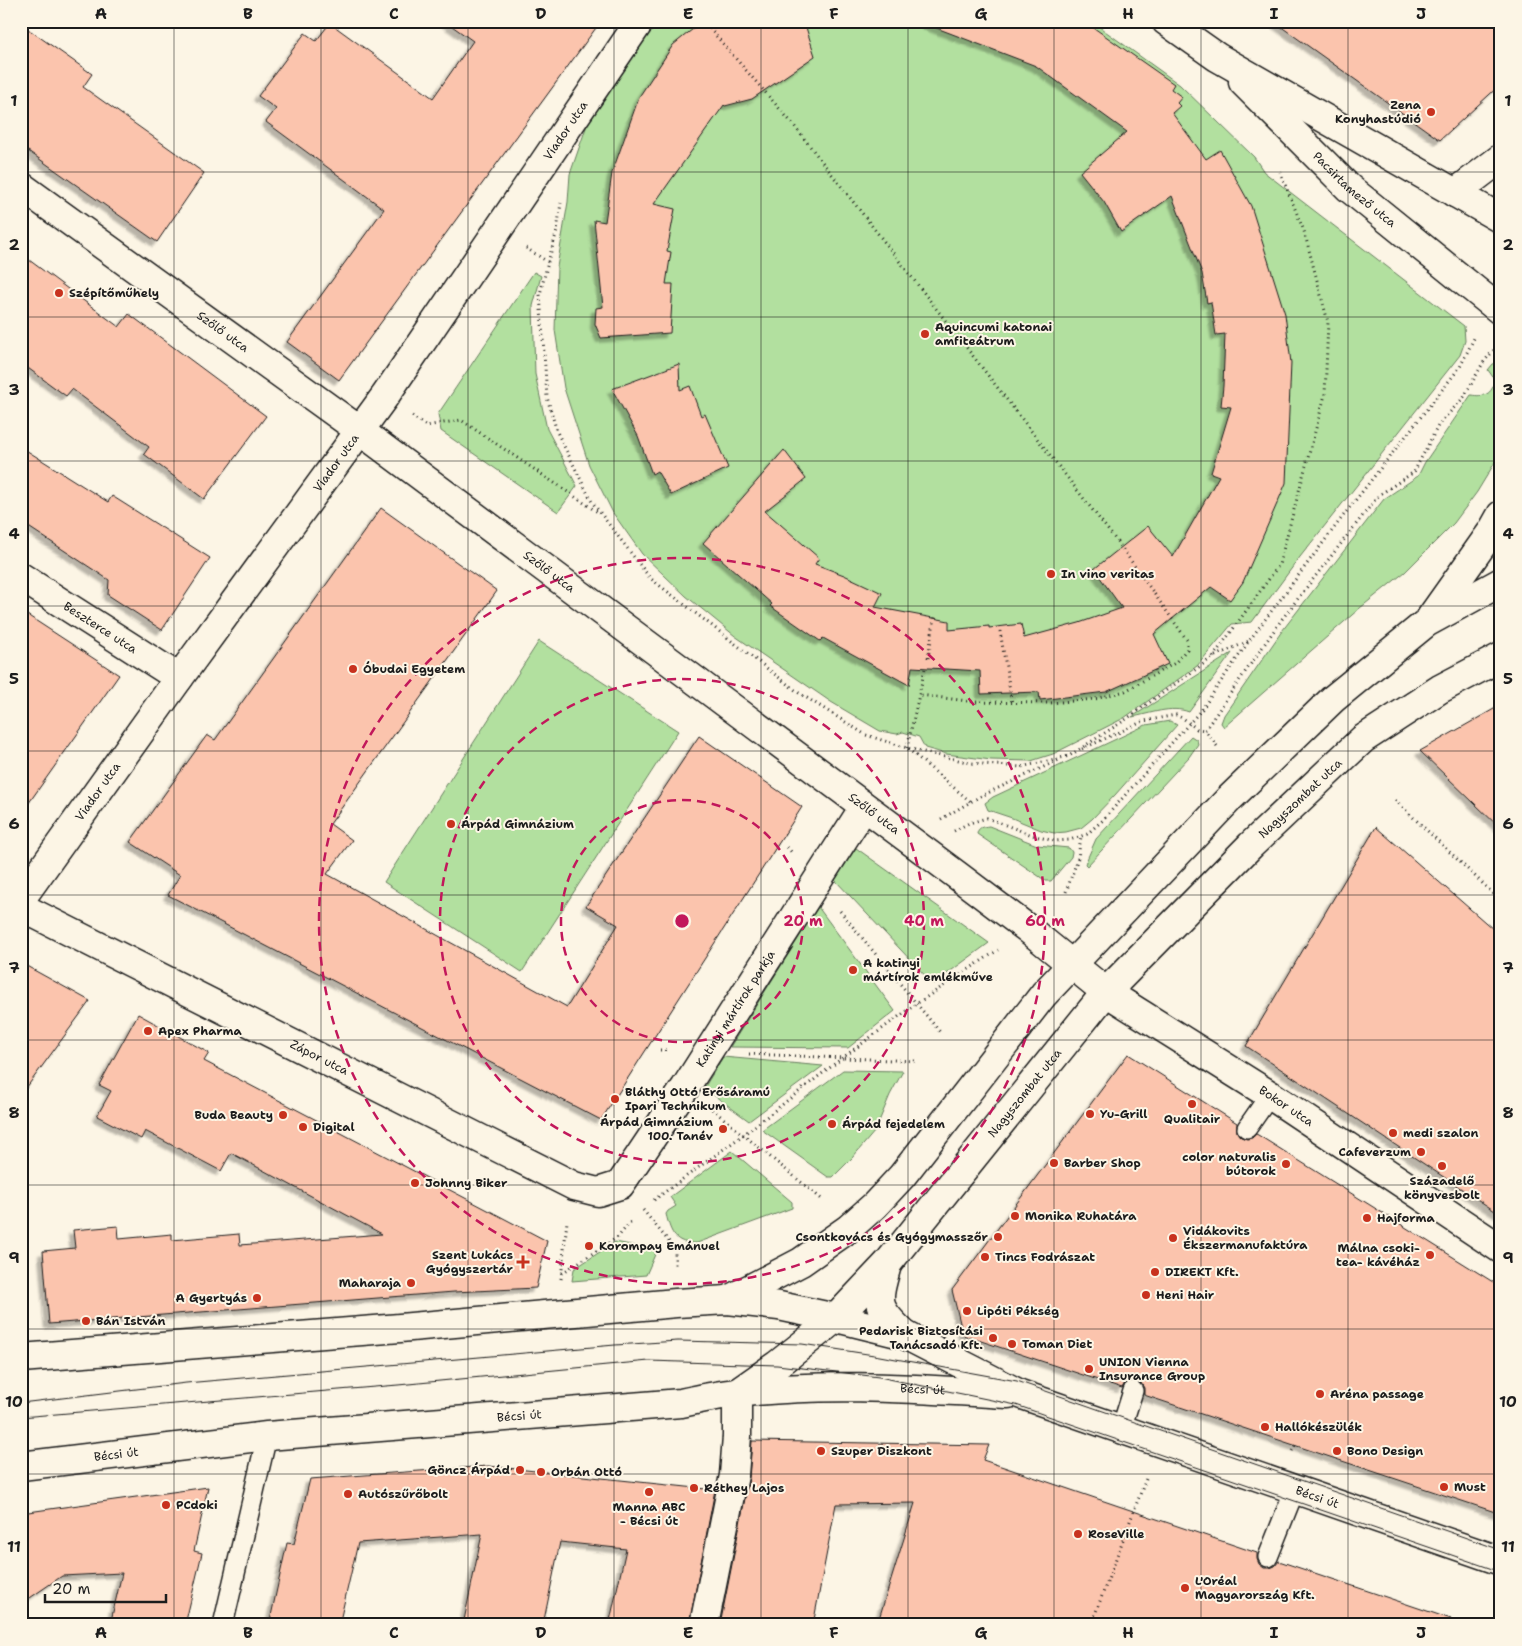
<svg xmlns="http://www.w3.org/2000/svg" width="1522" height="1646" viewBox="0 0 1522 1646" font-family="'Shantell Sans',sans-serif">
  <style>
    .green { fill: #b2e09f; stroke: #677e5e }
    .building { fill: #fbc4ad; stroke: #1c1c1c; filter: url(#shadow) }
    .lines { fill: none; stroke-linecap: round; stroke-linejoin: round }
    .lane-casing { stroke: #1c1c1c; stroke-width: 22 }
    .street-casing { stroke: #1c1c1c; stroke-width: 31 }
    .secondary-casing { stroke: #1c1c1c; stroke-width: 31 }
    .path { stroke: #1c1c1c; stroke-width: 3; stroke-dasharray: 1 4; stroke-linecap: butt }
    .lane { stroke: #fcf5e5; stroke-width: 19 }
    .street { stroke: #fcf5e5; stroke-width: 28 }
    .secondary { stroke: #fcf5e5; stroke-width: 28 }
    .tram { stroke: #1c1c1c; stroke-width: 1 }
    .grid { fill: none; stroke: #1c1c1c; stroke-width: 1; stroke-opacity: 0.55 }
    .ring { fill: none; stroke: #c2185b; stroke-width: 2.5; stroke-dasharray: 9 6 }
    .poi-dot { fill: #c8321e; stroke: #fcf5e5; stroke-width: 2 }
    .labels { text-anchor: middle; dominant-baseline: central; stroke-width: 4; stroke-linejoin: round; paint-order: stroke }
    .poi-label { font-size: 12px; font-weight: bold; fill: #1c1c1c; stroke: #fcf5e5; text-anchor: start }
    .street-label { font-size: 12px; fill: #1c1c1c; stroke: #fcf5e5 }
    .centre { fill: #c2185b; stroke: #fcf5e5; stroke-width: 2.5 }
    .ring-label { font-size: 15px; text-anchor: middle; font-weight: bold; fill: #c2185b; stroke: #fcf5e5; stroke-width: 4; stroke-linejoin: round; paint-order: stroke }
    .neatline { fill: none; stroke: #1c1c1c; stroke-width: 2 }
    .grid-label { font-size: 16px; text-anchor: middle; font-weight: bold; fill: #1c1c1c }
  </style>
  <defs>
    <filter id="shadow"><feDropShadow dx="-4.5" dy="4.5" stdDeviation="1" flood-color="#0004"/></filter>
  </defs>
  <rect width="100%" height="100%" fill="#fcf5e5"/>
  <filter id="ink" filterUnits="userSpaceOnUse"><feTurbulence type="fractalNoise" baseFrequency=".02" numOctaves="2"/><feDisplacementMap in="SourceGraphic" scale="10" xChannelSelector="R" yChannelSelector="G"/><feConvolveMatrix kernelMatrix="1 2 1 2 8 2 1 2 1" color-interpolation-filters="sRGB"/></filter>
  <g filter="url(#ink)">
    <path class="green" d="M655 21H1091L1180 85 1254 157 1264 172 1464 326 1465 341 1460 355 1300 557 1252 622 1232 624 1197 666 1124 718 1053 754 1031 761 991 760 946 754 925 748 919 737 903 732 897 734 880 731 831 702 735 636 686 596 642 554 613 513 589 465 564 388 555 330 557 267 568 202 570 174 588 122 605 93Z
      M534 272 541 276 533 306 535 374 547 429 577 486 558 512 441 431 438 414Z
      M1501 362V449L1494 464 1477 492 1454 523 1405 572 1360 608 1224 727 1221 723 1224 715 1282 631 1384 499 1418 476 1425 462 1471 395C1484 397 1492 395 1495 380L1488 370 1493 364Z
      M539 641 678 731 522 972 384 882Z
      M1232 653 1189 712C1171 705 1150 714 1132 717Z
      M1170 721 1177 725 1115 795 1092 819 1081 828 1066 832 1054 833 1041 830 1012 818 988 810 985 803 993 797 1146 725Z
      M1191 736 1197 740 1198 744 1189 757 1087 866 1085 864 1096 839Z
      M989 826 1037 845 1069 848 1072 852 1071 857 1051 881H1046L977 834C978 827 982 827 989 826Z
      M856 848 989 943 933 984 835 880Z
      M818 907 895 1011 848 1048 730 1047Z
      M723 1057 823 1066 749 1121 704 1088Z
      M843 1070 903 1071 890 1095 875 1131 852 1158 833 1177H828L762 1130Z
      M732 1151 792 1202V1208L697 1243C675 1244 671 1234 666 1214L668 1211 676 1206 670 1197Z
      M615 1242 657 1250 646 1275 572 1281 574 1269Z"/>
    <path class="building" d="M445 21H601L339 380 287 342 384 209 266 122 276 109 258 96 305 33 316 41 330 23 433 98 473 41Z
      M703 21H804L815 56 752 99 725 106 724 105 654 204 675 209 667 251 671 252 666 284H673L670 333 601 338 595 324 596 308 603 307 594 220 605 222 612 173 639 97 673 45Z
      M926 21H1084L1174 84 1171 89 1182 97 1177 103 1180 106 1172 113 1206 159 1220 150 1251 206 1285 314 1291 363 1286 483 1243 582 1230 600 1211 587 1154 634 1168 664 1106 692 1040 700 1039 692 981 694 980 671 912 667 909 685 823 638 820 641 770 606 772 604 703 543 784 450 806 479 765 511 819 558 815 564 844 575 882 593 875 607 949 621V630L989 626V628L1021 624 1024 638 1079 623 1122 608 1094 569 1148 526 1173 557 1219 476 1211 473 1231 407 1221 406 1223 386 1225 334 1216 335 1211 302 1207 303 1202 273 1172 196 1121 232 1104 202 1080 172 1127 132 1036 66 926 24Z
      M1273 21H1501V84L1440 140Z
      M21 24 92 74 83 87 204 173 157 242 21 146Z
      M21 254 119 327 129 314 266 416 204 499 144 454 149 447 72 389 66 396 21 363Z
      M679 364 680 390 690 386 701 416 705 414 728 468 671 495 657 471 652 474 638 436 612 389Z
      M21 447 108 502 112 496 210 558 162 630 108 595 109 580 21 522Z
      M381 508 497 591 330 824 352 840 327 874 567 1007 618 925 586 906 699 736 802 807 601 1120 168 895 180 875 130 842 207 735 215 740Z
      M21 611 119 675 21 814Z
      M1501 705V829L1420 751Z
      M1376 827 1501 936V1215L1246 1046Z
      M21 963 90 1001 21 1095Z
      M138 1014 209 1053 204 1061 547 1241 536 1288 454 1292 49 1324 43 1251 75 1248 73 1230 118 1226 119 1239 172 1234V1240L239 1234 240 1245 382 1234 231 1153 221 1171 145 1131 141 1139 97 1116 111 1091 99 1085Z
      M1128 1054 1237 1123V1132L1241 1137 1247 1139 1252 1138 1256 1134 1258 1135 1501 1287V1514L1144 1395V1388L1141 1383 1137 1380H1130L1125 1383 1122 1388 963 1335 952 1290Z
      M752 1441 989 1445 983 1460 1257 1553V1559L1259 1564 1264 1568H1270L1275 1566 1279 1561 1451 1619 1450 1625H877L915 1503 836 1504 813 1625H720L749 1478Z
      M488 1466 715 1490 689 1625H609L626 1549 560 1542 543 1625H463L482 1534 358 1543 339 1625H269L287 1543 294 1544 310 1479Z
      M208 1487 194 1551 202 1553 185 1625H110L122 1573 62 1576 21 1604V1513Z"/>
    <g class="lines">
      <g class="lane-casing">
        <path id="lane" d="M1247 1128 1270 1095
          M1121 1429 1133 1391
          M1268 1557 1295 1489
          M223 1625 267 1436"/>
      </g>
      <g class="street-casing">
        <g id="street">
          <path id="s1" d="M21 186 359 430 958 876 1027 928 1106 992 1270 1095 1501 1249"/>
          <path d="M1455 193 1501 158"/>
          <path id="s2" d="M21 577 179 678"/>
          <path id="s3" d="M21 899 179 678 385 396 640 21"/>
          <path id="s4" d="M21 907 574 1186 598 1192 620 1185 685 1088 864 807"/>
          <path d="M704 1625 734 1475 737 1436V1393"/>
        </g>
      </g>
      <g class="secondary-casing">
        <g id="secondary">
          <path d="M1166 21 1217 57 1501 219"/>
          <path id="s5" d="M1243 82 1349 188 1501 311"/>
          <path d="M1431 617 1492 531 1501 515"/>
          <path d="M887 1265C876 1304 875 1307 905 1335"/>
          <path d="M728 1300 801 1262 848 1229 875 1205 902 1176 1044 994 1230 798 1333 699 1426 623 1501 582"/>
          <path id="s6" d="M21 1358 400 1328 676 1303 728 1300 779 1306 836 1318 905 1335 1020 1394 1501 1561"/>
          <path id="s7" d="M737 1393 777 1365 836 1318 888 1263 1106 992 1251 845 1363 739 1440 689 1501 657"/>
          <path id="s8" d="M21 1466 267 1436 681 1403C699 1399 718 1395 737 1393 827 1382 918 1389 1008 1394"/>
        </g>
      </g>
      <path class="path" d="M703 21 792 123 1119 544 1187 640V649L1175 663 1125 691 1095 699 1050 703 976 702 920 695
        M526 248 548 262 540 294 547 397 557 432 592 502 650 578 799 693 866 735 907 748 971 763 1021 767 1069 756 1125 720 1213 657 1249 641
        M548 262 557 231 561 203
        M412 416 426 426 461 420 599 513
        M1000 631 1012 703
        M1213 657 1279 565 1325 395 1328 322 1304 231 1280 172
        M928 658 935 616
        M1217 746 1205 730 1282 619 1379 495 1414 472 1439 424 1464 397 1483 363 1497 346
        M907 748 925 668
        M908 749 971 802
        M1082 749 1144 721 1176 715 1184 719 1197 729 1205 730
        M1395 800 1501 901
        M941 819 979 797 1061 759
        M954 831 969 823 987 818 1035 836 1054 841 1070 840 1087 834 1103 820 1202 709 1249 641 1347 511 1460 367 1475 336
        M787 847 793 854
        M1066 892 1078 858 1081 836
        M840 911 940 1032
        M660 1050H668
        M749 1054 916 1061
        M712 1109 824 1201
        M654 1200 743 1135 841 1059 916 1004 998 950
        M643 1210 675 1249V1268
        M562 1273 618 1237 633 1219
        M561 1279 567 1221
        M1292 1451 1295 1445
        M1091 1625 1147 1476"/>
      <use href="#lane" class="lane"/>
      <use href="#street" class="street"/>
      <use href="#secondary" class="secondary"/>
      <path class="tram" d="M21 1403 186 1383 615 1345 678 1341 802 1344 874 1355 1017 1381 1501 1550
        M21 1417 398 1385 649 1361 777 1365 879 1377 1016 1405 1501 1572"/>
    </g>
  </g>
  <path class="grid" d="M174 21V1625M321 21V1625M468 21V1625M614 21V1625M761 21V1625M908 21V1625M1054 21V1625M1201 21V1625M1348 21V1625M21 172H1501M21 317H1501M21 461H1501M21 606H1501M21 751H1501M21 895H1501M21 1040H1501M21 1185H1501M21 1329H1501M21 1474H1501"/>
  <g class="ring">
    <circle cx="682" cy="921" r="121"/>
    <circle cx="682" cy="921" r="242"/>
    <circle cx="682" cy="921" r="363"/>
  </g>
  <g class="poi-dot">
    <circle cx="1431" cy="112" r="5"/>
    <circle cx="59" cy="293" r="5"/>
    <circle cx="925" cy="334" r="5"/>
    <circle cx="1051" cy="574" r="5"/>
    <circle cx="353" cy="669" r="5"/>
    <circle cx="451" cy="824" r="5"/>
    <circle cx="853" cy="970" r="5"/>
    <circle cx="148" cy="1031" r="5"/>
    <circle cx="615" cy="1099" r="5"/>
    <circle cx="1192" cy="1104" r="5"/>
    <circle cx="1090" cy="1114" r="5"/>
    <circle cx="283" cy="1115" r="5"/>
    <circle cx="832" cy="1124" r="5"/>
    <circle cx="303" cy="1127" r="5"/>
    <circle cx="723" cy="1129" r="5"/>
    <circle cx="1393" cy="1133" r="5"/>
    <circle cx="1421" cy="1152" r="5"/>
    <circle cx="1054" cy="1163" r="5"/>
    <circle cx="1286" cy="1164" r="5"/>
    <circle cx="1442" cy="1166" r="5"/>
    <circle cx="415" cy="1183" r="5"/>
    <circle cx="1015" cy="1216" r="5"/>
    <circle cx="1367" cy="1218" r="5"/>
    <circle cx="998" cy="1237" r="5"/>
    <circle cx="1173" cy="1238" r="5"/>
    <circle cx="589" cy="1246" r="5"/>
    <circle cx="1430" cy="1255" r="5"/>
    <circle cx="985" cy="1257" r="5"/>
    <path d="M520.5 1254.5h5v5h5v5h-5v5h-5v-5h-5v-5h5z"/>
    <circle cx="1155" cy="1272" r="5"/>
    <circle cx="411" cy="1283" r="5"/>
    <circle cx="1146" cy="1295" r="5"/>
    <circle cx="257" cy="1298" r="5"/>
    <circle cx="967" cy="1311" r="5"/>
    <circle cx="86" cy="1321" r="5"/>
    <circle cx="993" cy="1338" r="5"/>
    <circle cx="1012" cy="1344" r="5"/>
    <circle cx="1089" cy="1369" r="5"/>
    <circle cx="1320" cy="1394" r="5"/>
    <circle cx="1265" cy="1427" r="5"/>
    <circle cx="821" cy="1451" r="5"/>
    <circle cx="1337" cy="1451" r="5"/>
    <circle cx="520" cy="1470" r="5"/>
    <circle cx="541" cy="1472" r="5"/>
    <circle cx="1444" cy="1487" r="5"/>
    <circle cx="694" cy="1488" r="5"/>
    <circle cx="649" cy="1492" r="5"/>
    <circle cx="348" cy="1494" r="5"/>
    <circle cx="166" cy="1505" r="5"/>
    <circle cx="1078" cy="1534" r="5"/>
    <circle cx="1185" cy="1588" r="5"/>
  </g>
  <g class="labels">
    <g class="poi-label">
      <text x="1421" y="105" text-anchor="end">Zena<tspan x="1421" dy="14">Konyhastúdió</tspan></text>
      <text x="69" y="293">Szépítőműhely</text>
      <text x="935" y="327">Aquincumi katonai<tspan x="935" dy="14">amfiteátrum</tspan></text>
      <text x="1061" y="574">In vino veritas</text>
      <text x="363" y="669">Óbudai Egyetem</text>
      <text x="461" y="824">Árpád Gimnázium</text>
      <text x="863" y="963">A katinyi<tspan x="863" dy="14">mártírok emlékműve</tspan></text>
      <text x="158" y="1031">Apex Pharma</text>
      <text x="625" y="1092">Bláthy Ottó Erősáramú<tspan x="625" dy="14">Ipari Technikum</tspan></text>
      <text x="1100" y="1114">Yu-Grill</text>
      <text x="273" y="1115" text-anchor="end">Buda Beauty</text>
      <text x="1192" y="1119" text-anchor="middle">Qualitair</text>
      <text x="713" y="1122" text-anchor="end">Árpád Gimnázium<tspan x="713" dy="14">100. Tanév</tspan></text>
      <text x="842" y="1124">Árpád fejedelem</text>
      <text x="313" y="1127">Digital</text>
      <text x="1403" y="1133">medi szalon</text>
      <text x="1411" y="1152" text-anchor="end">Cafeverzum</text>
      <text x="1276" y="1157" text-anchor="end">color naturalis<tspan x="1276" dy="14">bútorok</tspan></text>
      <text x="1064" y="1163">Barber Shop</text>
      <text x="1442" y="1181" text-anchor="middle">Századelő<tspan x="1442" dy="14">könyvesbolt</tspan></text>
      <text x="425" y="1183">Johnny Biker</text>
      <text x="1025" y="1216">Monika Ruhatára</text>
      <text x="1377" y="1218">Hajforma</text>
      <text x="1183" y="1231">Vidákovits<tspan x="1183" dy="14">Ékszermanufaktúra</tspan></text>
      <text x="988" y="1237" text-anchor="end">Csontkovács és Gyógymasszőr</text>
      <text x="599" y="1246">Korompay Emánuel</text>
      <text x="1420" y="1248" text-anchor="end">Málna csoki-<tspan x="1420" dy="14">tea- kávéház</tspan></text>
      <text x="513" y="1255" text-anchor="end">Szent Lukács<tspan x="513" dy="14">Gyógyszertár</tspan></text>
      <text x="995" y="1257">Tincs Fodrászat</text>
      <text x="1165" y="1272">DIREKT Kft.</text>
      <text x="401" y="1283" text-anchor="end">Maharaja</text>
      <text x="1156" y="1295">Heni Hair</text>
      <text x="247" y="1298" text-anchor="end">A Gyertyás</text>
      <text x="977" y="1311">Lipóti Pékség</text>
      <text x="96" y="1321">Bán István</text>
      <text x="983" y="1331" text-anchor="end">Pedarisk Biztosítási<tspan x="983" dy="14">Tanácsadó Kft.</tspan></text>
      <text x="1022" y="1344">Toman Diet</text>
      <text x="1099" y="1362">UNION Vienna<tspan x="1099" dy="14">Insurance Group</tspan></text>
      <text x="1330" y="1394">Aréna passage</text>
      <text x="1275" y="1427">Hallókészülék</text>
      <text x="831" y="1451">Szuper Diszkont</text>
      <text x="1347" y="1451">Bono Design</text>
      <text x="510" y="1470" text-anchor="end">Göncz Árpád</text>
      <text x="551" y="1472">Orbán Ottó</text>
      <text x="1454" y="1487">Must</text>
      <text x="704" y="1488">Réthey Lajos</text>
      <text x="358" y="1494">Autószűrőbolt</text>
      <text x="176" y="1505">PCdoki</text>
      <text x="649" y="1507" text-anchor="middle">Manna ABC<tspan x="649" dy="14">- Bécsi út</tspan></text>
      <text x="1088" y="1534">RoseVille</text>
      <text x="1195" y="1581">L'Oréal<tspan x="1195" dy="14">Magyarország Kft.</tspan></text>
    </g>
    <g class="street-label">
      <text stroke="none"><textPath href="#s3" startOffset="942">Viador utca</textPath></text>
      <text stroke="none"><textPath href="#s5" startOffset="155">Pacsirtamező utca</textPath></text>
      <text stroke="none"><textPath href="#s1" startOffset="249">Szőlő utca</textPath></text>
      <text stroke="none"><textPath href="#s3" startOffset="538">Viador utca</textPath></text>
      <text stroke="none"><textPath href="#s1" startOffset="654">Szőlő utca</textPath></text>
      <text stroke="none"><textPath href="#s2" startOffset="94">Beszterce utca</textPath></text>
      <text stroke="none"><textPath href="#s3" startOffset="132">Viador utca</textPath></text>
      <text stroke="none"><textPath href="#s7" startOffset="822">Nagyszombat utca</textPath></text>
      <text stroke="none"><textPath href="#s1" startOffset="1059">Szőlő utca</textPath></text>
      <text stroke="none"><textPath href="#s4" startOffset="878">Katinyi mártírok parkja</textPath></text>
      <text stroke="none"><textPath href="#s4" startOffset="334">Zápor utca</textPath></text>
      <text stroke="none"><textPath href="#s7" startOffset="418">Nagyszombat utca</textPath></text>
      <text stroke="none"><textPath href="#s1" startOffset="1565">Bokor utca</textPath></text>
      <text stroke="none"><textPath href="#s8" startOffset="906">Bécsi út</textPath></text>
      <text stroke="none"><textPath href="#s8" startOffset="501">Bécsi út</textPath></text>
      <text stroke="none"><textPath href="#s8" startOffset="96">Bécsi út</textPath></text>
      <text stroke="none"><textPath href="#s6" startOffset="1334">Bécsi út</textPath></text>
    </g>
  </g>
  <circle cx="682" cy="921" r="8" class="centre"/>
  <g class="ring-label">
    <text x="803" y="926">20 m</text>
    <text x="924" y="926">40 m</text>
    <text x="1045" y="926">60 m</text>
  </g>
  <rect width="1522" height="1646" fill="none" stroke="#fcf5e5" stroke-width="55"/>
  <path d="M45 1594v8h121v-8" fill="none" stroke="#1c1c1c" stroke-width="2.5"/>
  <text x="52" y="1594" font-size="15" fill="#1c1c1c" stroke="#fcf5e5" stroke-width="4" paint-order="stroke">20 m</text>
  <rect x="28" y="28" width="1466" height="1590" class="neatline"/>
  <g class="grid-label">
    <text x="101" y="19">A</text>
    <text x="248" y="19">B</text>
    <text x="394" y="19">C</text>
    <text x="541" y="19">D</text>
    <text x="688" y="19">E</text>
    <text x="834" y="19">F</text>
    <text x="981" y="19">G</text>
    <text x="1128" y="19">H</text>
    <text x="1274" y="19">I</text>
    <text x="1421" y="19">J</text>
    <text x="14" y="106">1</text>
    <text x="1508" y="106">1</text>
    <text x="14" y="250">2</text>
    <text x="1508" y="250">2</text>
    <text x="14" y="395">3</text>
    <text x="1508" y="395">3</text>
    <text x="14" y="539">4</text>
    <text x="1508" y="539">4</text>
    <text x="14" y="684">5</text>
    <text x="1508" y="684">5</text>
    <text x="14" y="829">6</text>
    <text x="1508" y="829">6</text>
    <text x="14" y="973">7</text>
    <text x="1508" y="973">7</text>
    <text x="14" y="1118">8</text>
    <text x="1508" y="1118">8</text>
    <text x="14" y="1263">9</text>
    <text x="1508" y="1263">9</text>
    <text x="14" y="1407">10</text>
    <text x="1508" y="1407">10</text>
    <text x="14" y="1552">11</text>
    <text x="1508" y="1552">11</text>
    <text x="101" y="1638">A</text>
    <text x="248" y="1638">B</text>
    <text x="394" y="1638">C</text>
    <text x="541" y="1638">D</text>
    <text x="688" y="1638">E</text>
    <text x="834" y="1638">F</text>
    <text x="981" y="1638">G</text>
    <text x="1128" y="1638">H</text>
    <text x="1274" y="1638">I</text>
    <text x="1421" y="1638">J</text>
  </g>
</svg>
